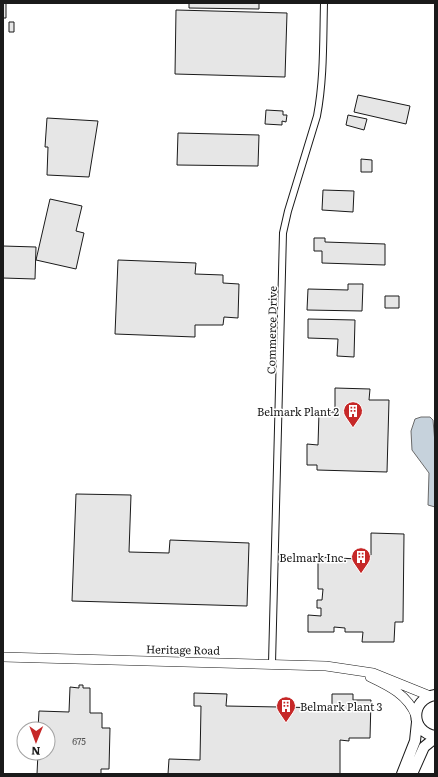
<svg xmlns="http://www.w3.org/2000/svg" width="438" height="777" viewBox="0 0 438 777" font-family="Literata,serif">
  <style>
    .water { fill: #c6d2dc; stroke: #6a6a6a }
    .building { fill: #e6e6e6; stroke: #1a1a1a }
    .lines { fill: none; stroke-linecap: round; stroke-linejoin: round }
    .street-casing { stroke: #1a1a1a; stroke-width: 8 }
    .secondary-casing { stroke: #1a1a1a; stroke-width: 10 }
    .primary-casing { stroke: #1a1a1a; stroke-width: 12 }
    .street { stroke: #fff; stroke-width: 6 }
    .secondary { stroke: #fff; stroke-width: 9 }
    .primary { stroke: #fff; stroke-width: 10 }
    .labels { text-anchor: middle; dominant-baseline: central; stroke-width: 3; stroke-linejoin: round; paint-order: stroke }
    .number-label { font-size: 9px; fill: #4d4d4d }
    .street-label { font-size: 11px; fill: #1a1a1a; stroke: #fff }
    .poi-label { font-size: 11px; fill: #1a1a1a; stroke: #fff; text-anchor: end }
  </style>
  <rect width="100%" height="100%" fill="#fff"/>
  <path class="water" d="M421 417H430L433 420 435 443V507L428 505 429 473 412 450 411 431 415 419Z"/>
  <path class="building" d="M3 3H6V18H3Z
    M189 3H259V9L189 8Z
    M176 10 287 13 285 77 175 74Z
    M9 22H14V32H9Z
    M358 95 410 106 406 124 354 112Z
    M266 110 283 111V115H287L286 122 282 121V125L265 124Z
    M348 115 367 119 364 130 346 125Z
    M47 118 98 121 89 177 47 175 48 147H45Z
    M178 133 259 135 258 166 177 165Z
    M361 159 372 160V172H361Z
    M323 190 354 191 353 212 322 210Z
    M50 199 82 206 76 231 84 233 76 269 36 260Z
    M314 238H325V242L385 244V265L322 263V251H314Z
    M3 246 36 247 35 279 3 278Z
    M118 260 196 263 195 274 223 275V283L239 284 238 318 224 317 223 325H195V337L115 334Z
    M348 284H363L362 311 307 310 308 289 348 290Z
    M385 296H399V308H385Z
    M308 319 355 320 354 357 337 356 338 339 308 338Z
    M335 388 370 389 369 400H389L387 472 317 470V465H307V444L318 445 319 412H335Z
    M76 494 131 495 129 552 169 553 170 540 249 543 247 606 72 601Z
    M371 533 404 534 403 622H395L394 642H362L363 632H345V628L334 627V632H308V615L321 616V608H317V600H322L323 589H318V557L358 559V555H371Z
    M79 685H83V688H90V713H102V728H110L109 769H101V774H37L38 753H48V729H38L39 711 69 712 70 687 79 688Z
    M194 693 227 694 226 706 332 708V694H353V700H371L370 738H349V741L340 740V774H168L169 759 200 760 201 706H194Z"/>
  <g class="lines">
    <g class="street-casing">
      <path id="street" d="M272 663 283 233 288 211 317 116C324 79 323 41 324 3"/>
    </g>
    <g class="secondary-casing">
      <path id="secondary" d="M3 657 326 666 373 673 430 696
        M370 677C389 686 408 695 416 716"/>
    </g>
    <g class="primary-casing">
      <path id="primary" d="M435 695C410 699 410 732 435 736
        M402 774 415 741 417 722
        M412 774 424 747 435 738"/>
    </g>
    <use href="#street" class="street"/>
    <use href="#secondary" class="secondary"/>
    <use href="#primary" class="primary"/>
  </g>
  <defs>
    <g id="building-pin" transform="scale(1)"><path d="M0 17L-7.5 6A9.5 9.5 0 1 1 7.5 6Z" fill="#c62828" stroke="#fff"/><path d="M-4-6H4V6H1V3H-1V6H-4ZM-2.5-4.3h1.7v1.8h-1.7ZM.8-4.3h1.7v1.8H.8ZM-2.5-1h1.7V.8h-1.7ZM.8-1h1.7V.8H.8Z" fill="#fff"/></g>
  </defs>
  <g fill-rule="evenodd">
    <use href="#building-pin" x="353" y="411"/>
    <use href="#building-pin" x="361" y="557"/>
    <use href="#building-pin" x="286" y="706"/>
  </g>
  <g class="labels">
    <g class="number-label">
      <text x="79" y="741">675</text>
    </g>
    <g class="street-label">
      <text transform="translate(271 330) rotate(-89)">Commerce Drive</text>
      <text transform="translate(183 649) rotate(1)">Heritage Road</text>
    </g>
    <g class="poi-label">
      <text x="339" y="411">Belmark Plant 2</text>
      <text x="347" y="557">Belmark Inc.</text>
      <text x="300" y="706" text-anchor="start">Belmark Plant 3</text>
    </g>
  </g>
  <rect width="438" height="777" fill="none" stroke="#1a1a1a" stroke-width="8"/>
  <g transform="translate(36 741) rotate(181)"><circle r="19" fill="#ffffff" stroke="#a3a3a3"/>
  <path d="M0-3L7 15L0 10L-7 15Z" fill="#c62828"/>
  <text y="-6" font-size="11" font-weight="bold" text-anchor="middle" fill="#1a1a1a">N</text>
  </g>
</svg>
